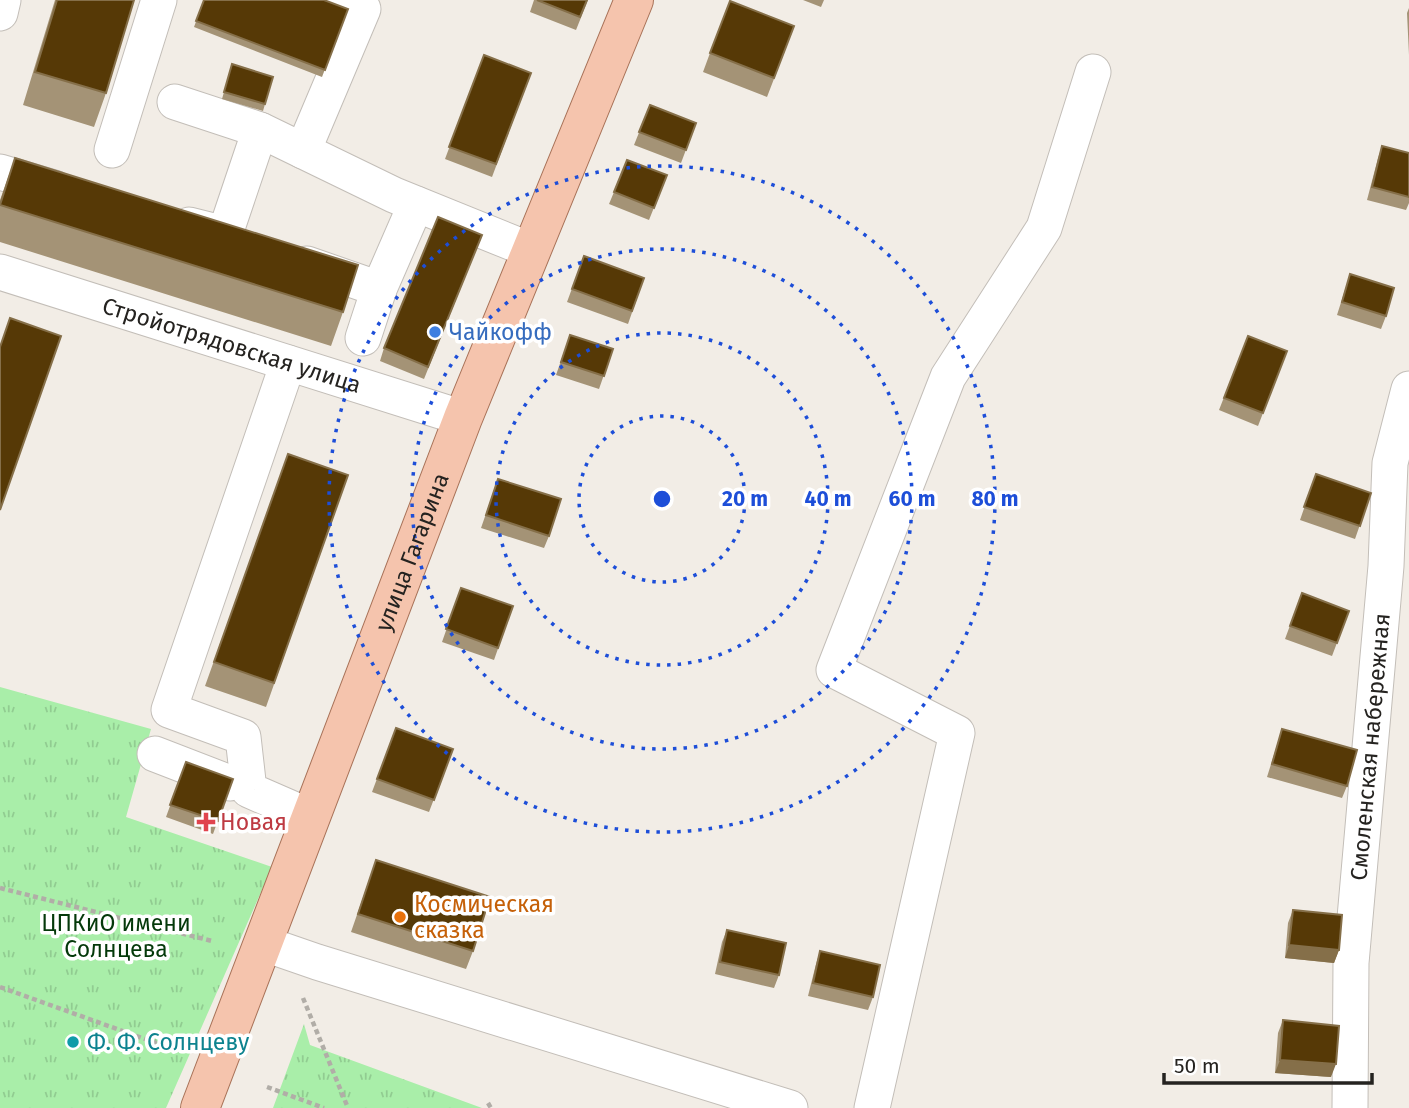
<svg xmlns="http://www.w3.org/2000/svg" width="1409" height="1108" viewBox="0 0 1409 1108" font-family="'Fira Sans',sans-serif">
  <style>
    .park { fill: url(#park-tufts) }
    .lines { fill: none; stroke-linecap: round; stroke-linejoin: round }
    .minor-casing { stroke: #c3beb8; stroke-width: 37 }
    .major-casing { stroke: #a87258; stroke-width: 40 }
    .path { stroke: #b1ada7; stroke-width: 4.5; stroke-dasharray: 5 3.5; stroke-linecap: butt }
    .minor { stroke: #fff; stroke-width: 35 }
    .major { stroke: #f5c4ad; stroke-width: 38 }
    .wall { fill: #a49376 }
    .shaded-wall { fill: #856f49 }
    .building { fill: #563906; stroke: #856f49; stroke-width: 2 }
    .ring { fill: none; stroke: #1d4ed8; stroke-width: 3.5; stroke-dasharray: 3.5 7 }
    .shop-dot { fill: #3f7fe0; stroke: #fff; stroke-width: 2.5 }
    .health-dot { fill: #e0444e; stroke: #fff; stroke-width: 2.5 }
    .food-dot { fill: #e8710a; stroke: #fff; stroke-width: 2.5 }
    .culture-dot { fill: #0f9aa8; stroke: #fff; stroke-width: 2.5 }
    .labels { text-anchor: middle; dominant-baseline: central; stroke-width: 7; stroke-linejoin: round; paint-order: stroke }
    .shop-label { font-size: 23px; fill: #366cbe; stroke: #fff; text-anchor: start }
    .street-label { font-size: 23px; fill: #252320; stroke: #fff }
    .health-label { font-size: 23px; fill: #be3a42; stroke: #fff; text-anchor: start }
    .food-label { font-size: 23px; fill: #c56008; stroke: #fff; text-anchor: start }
    .park-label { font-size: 23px; fill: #04390a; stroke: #fff }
    .culture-label { font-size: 23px; fill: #0d838f; stroke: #fff; text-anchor: start }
    .centre { fill: #1d4ed8; stroke: #fff; stroke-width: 3.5 }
    .ring-label { font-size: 21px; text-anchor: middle; font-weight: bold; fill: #1d4ed8; stroke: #fff; stroke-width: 7; stroke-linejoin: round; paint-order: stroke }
  </style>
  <defs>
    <pattern id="park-tufts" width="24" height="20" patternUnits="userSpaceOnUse" patternTransform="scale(1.75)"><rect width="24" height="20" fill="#a9eea9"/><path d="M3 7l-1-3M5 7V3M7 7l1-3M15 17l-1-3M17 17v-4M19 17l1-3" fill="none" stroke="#91cc91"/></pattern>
  </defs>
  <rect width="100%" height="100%" fill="#f2ede6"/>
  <path class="park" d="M0 687 151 729 126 817 272 867 166 1108H0Z
    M304 1024 310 1045 482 1108H273Z"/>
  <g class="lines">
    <g class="minor-casing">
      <g id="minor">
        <path d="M0 13 3 0"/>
        <path d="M175 102 260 130 394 195 530 250"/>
        <path d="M112 150 159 0"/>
        <path d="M303 151 363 9 339 0"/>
        <path d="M0 172 54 188"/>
        <path d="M189 225 225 234 260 130"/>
        <path d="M307 264 379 289 416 204"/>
        <path id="s1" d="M0 272 463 418"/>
        <path d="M363 338 379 289"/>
        <path d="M288 363 169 710 243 737 249 790 311 817"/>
        <path d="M155 754 230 783"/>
        <path d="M262 943 317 962 790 1108"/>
        <path d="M872 1108 957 733 834 670 948 377 1044 228 1093 72"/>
        <path id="s2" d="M1350 1108 1351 963 1386 566 1390 463 1409 389"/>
      </g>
    </g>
    <g class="major-casing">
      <g id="major">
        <path id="s3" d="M200 1108 463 418 634 0"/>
      </g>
    </g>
    <path class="path" d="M0 888 212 941
      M0 987 167 1047
      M303 998 348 1108
      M267 1087 324 1108
      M488 1103 491 1108"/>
    <use href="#minor" class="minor"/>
    <use href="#major" class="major"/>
  </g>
  <path class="wall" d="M55 0H134L106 93 94 127 23 105Z
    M204 0 348 9 322 77 194 27Z
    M534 0H588L576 30 530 12Z
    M803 0H824L821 7Z
    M1409 8V55L1407 13Z
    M787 45 767 97 703 72 710 53Z
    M484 55 531 73 492 177 445 159Z
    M230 71 273 77 263 111 222 99Z
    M650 105 696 123 681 163 634 145Z
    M1382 146 1409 153V203L1406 210 1367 200 1378 158Z
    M15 158 343 312 331 346 0 242V200Z
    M667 175 649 220 609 204 614 192Z
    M482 235 424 379 380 361 384 348Z
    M584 256 644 278 628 324 567 302Z
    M1350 274 1386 316 1381 329 1337 315Z
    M570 335 613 349 599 389 556 375Z
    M1248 336 1287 351 1258 426 1219 410Z
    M288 454 348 475 266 707 205 686Z
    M1316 474 1371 493 1355 539 1300 520Z
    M498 479 549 536 544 548 481 528Z
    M461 588 513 606 494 660 442 642Z
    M1302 593 1349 611 1332 656 1285 639Z
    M396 728 453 749 429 812 372 792Z
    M1282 729 1347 786 1342 798 1267 777Z
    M186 762 233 779 213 834 166 817Z
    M376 860 473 951 466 969 351 932Z
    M1293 910 1339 950 1334 963 1285 958 1288 923Z
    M727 930 779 975 774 988 715 974 722 942Z
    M820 951 873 997 868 1010 808 996 816 964Z
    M1283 1020 1331 1077 1275 1073 1278 1033Z"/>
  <path class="shaded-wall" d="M1289 945 1339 950 1334 963 1285 958Z
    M1280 1060 1336 1064 1331 1077 1275 1073Z"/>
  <path class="building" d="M57 0H134L106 93 35 72Z
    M204 0H324L348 9 325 70 196 21Z
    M537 0H587L580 17Z
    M730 1 794 26 774 78 710 53Z
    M484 55 531 73 496 164 449 147Z
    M232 64 273 77 265 104 224 92Z
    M650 105 696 123 686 150 639 132Z
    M1382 146 1409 153V197L1372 187Z
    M15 158 358 265 343 312 0 205Z
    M627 160 667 175 654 208 614 192Z
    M438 217 482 235 428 367 384 348Z
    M584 256 644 278 632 311 572 289Z
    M1350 274 1394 288 1386 316 1342 302Z
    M10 318 61 336 0 510V347Z
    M570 335 613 349 604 376 561 362Z
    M1248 336 1287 351 1263 413 1224 398Z
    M288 454 348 475 274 683 214 662Z
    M1316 474 1371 493 1360 526 1304 507Z
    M498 479 561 499 549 536 486 515Z
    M461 588 513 606 498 648 446 629Z
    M1302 593 1349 611 1337 643 1290 626Z
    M396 728 453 749 434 800 377 779Z
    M1282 729 1357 750 1347 786 1272 764Z
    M186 762 233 779 218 821 170 805Z
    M376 860 490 897 473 951 358 914Z
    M1293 910 1342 915 1339 950 1289 945Z
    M727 930 786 943 779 975 720 962Z
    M820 951 880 965 873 997 813 983Z
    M1283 1020 1339 1026 1336 1064 1280 1060Z"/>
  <g class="ring">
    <circle cx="662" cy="499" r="83"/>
    <circle cx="662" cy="499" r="166"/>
    <circle cx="662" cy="499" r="250"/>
    <circle cx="662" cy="499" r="333"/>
  </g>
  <circle class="shop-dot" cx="435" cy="332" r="7"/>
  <path class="health-dot" d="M202.5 811.5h7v7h7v7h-7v7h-7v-7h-7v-7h7z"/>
  <circle class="food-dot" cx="400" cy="917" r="7"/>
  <circle class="culture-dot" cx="73" cy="1042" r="7"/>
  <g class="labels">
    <g class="shop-label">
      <text x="449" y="332">Чайкофф</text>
    </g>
    <g class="street-label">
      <text stroke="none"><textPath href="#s1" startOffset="243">Стройотрядовская улица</textPath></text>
      <text stroke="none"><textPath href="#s3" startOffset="595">улица Гагарина</textPath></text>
      <text stroke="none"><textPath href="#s2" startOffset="362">Смоленская набережная</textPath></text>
    </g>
    <g class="health-label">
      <text x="220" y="822">Новая</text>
    </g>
    <g class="food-label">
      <text x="414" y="904">Космическая<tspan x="414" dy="26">сказка</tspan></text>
    </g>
    <g class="park-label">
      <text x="116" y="923">ЦПКиО имени<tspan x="116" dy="26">Солнцева</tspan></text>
    </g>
    <g class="culture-label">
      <text x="87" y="1042">Ф. Ф. Солнцеву</text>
    </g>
  </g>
  <circle cx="662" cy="499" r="10" class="centre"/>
  <g class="ring-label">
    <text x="745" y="506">20 m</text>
    <text x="828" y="506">40 m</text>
    <text x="912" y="506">60 m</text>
    <text x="995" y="506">80 m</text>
  </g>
  <path d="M1164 1073v10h208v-10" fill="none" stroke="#252320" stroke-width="3.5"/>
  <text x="1174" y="1073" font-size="21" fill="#252320" stroke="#ffffff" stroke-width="5" paint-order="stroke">50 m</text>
</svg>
